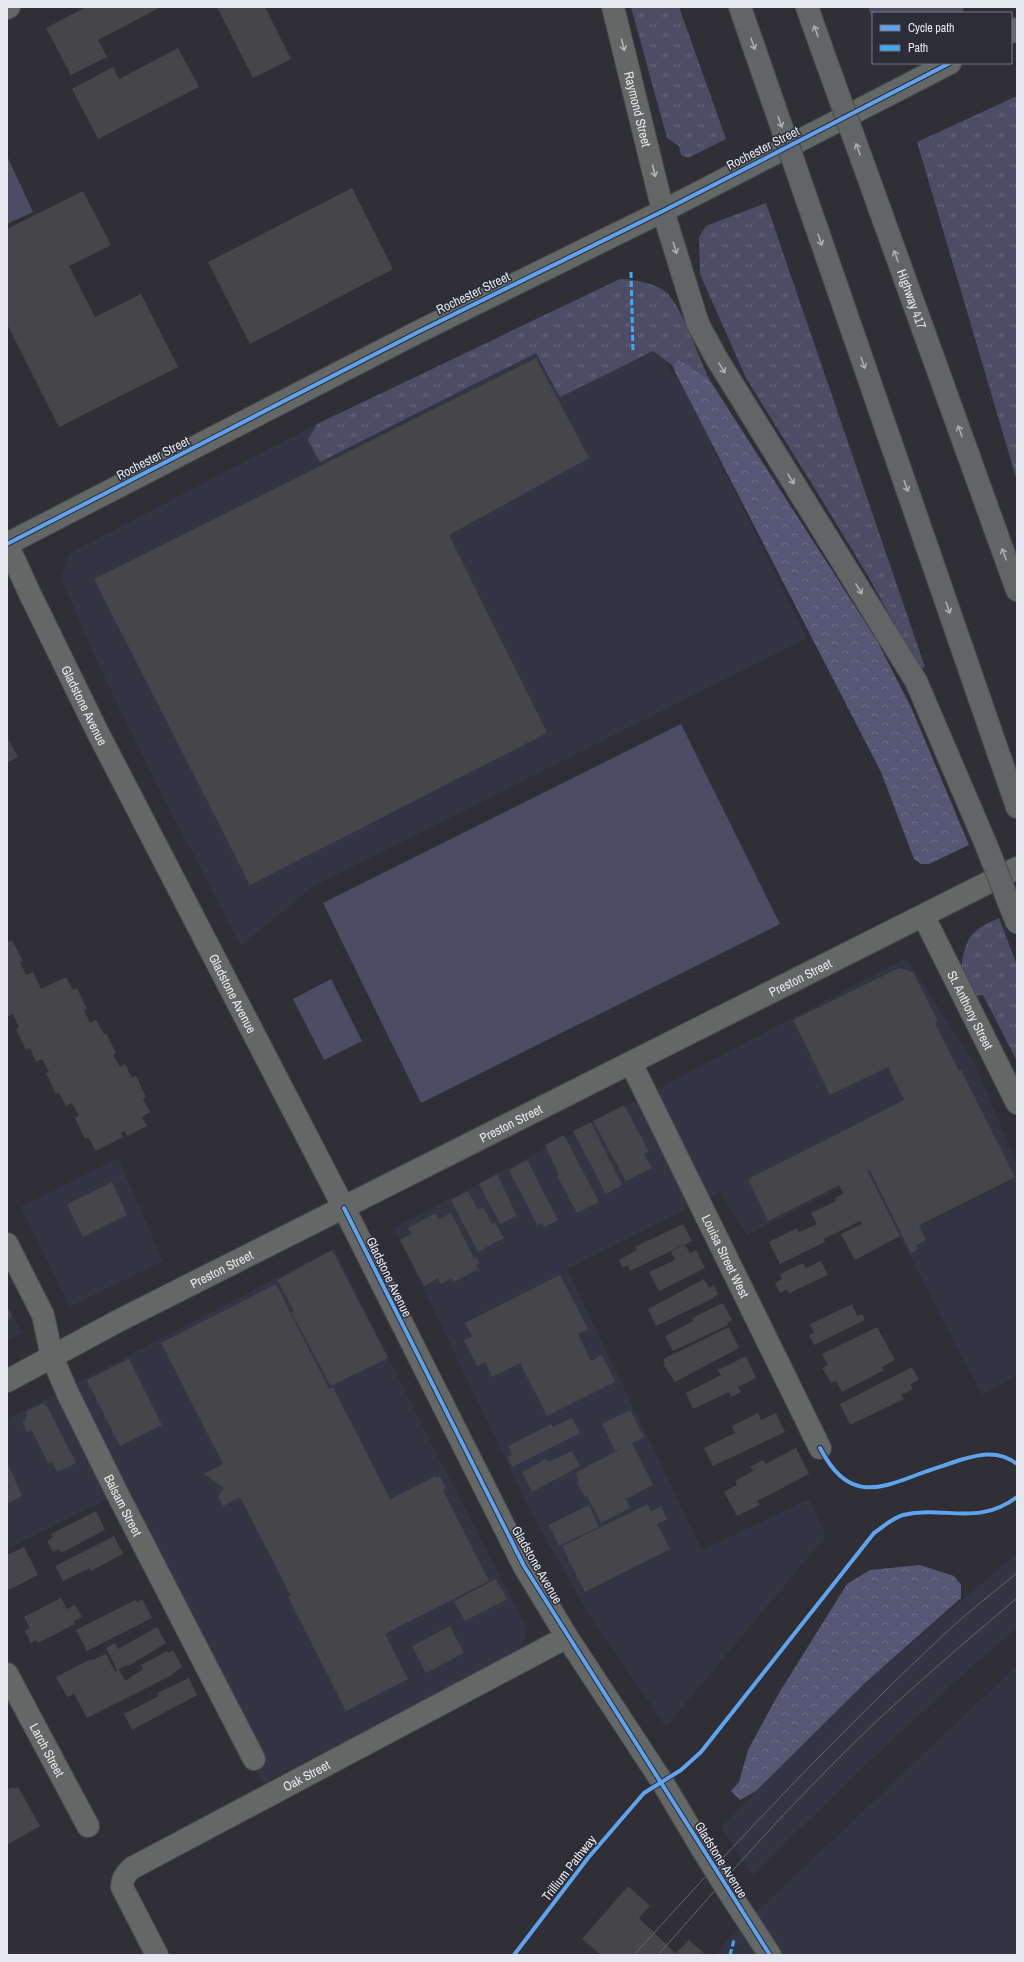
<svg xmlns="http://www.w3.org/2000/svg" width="1024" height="1962" viewBox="0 0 1024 1962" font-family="'Archivo Narrow',sans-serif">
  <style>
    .built { fill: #333444 }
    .grass { fill: url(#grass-tufts) }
    .forest { fill: url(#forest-crowns) }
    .park { fill: #4c4d65 }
    .building { fill: #45454a }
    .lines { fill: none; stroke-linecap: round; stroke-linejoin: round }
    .minor-casing { stroke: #4a4a4e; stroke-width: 24 }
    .major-casing { stroke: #4a4a4e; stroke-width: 24 }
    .highway-casing { stroke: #4a4a4e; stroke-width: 24 }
    .minor { stroke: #636765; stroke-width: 22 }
    .major { stroke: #636867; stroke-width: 22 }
    .highway { stroke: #616565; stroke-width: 22 }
    .tram { stroke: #656668; stroke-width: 1 }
    .minor-bridge-casing { stroke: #4a4a4e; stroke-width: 24; stroke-linecap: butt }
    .highway-bridge-casing { stroke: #4a4a4e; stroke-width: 24; stroke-linecap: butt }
    .minor-bridge { stroke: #636765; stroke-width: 22 }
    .highway-bridge { stroke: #616565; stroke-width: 22 }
    .quiet { stroke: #3fa9f5; stroke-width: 3; stroke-dasharray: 6 3; stroke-linecap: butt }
    .cycleway-casing { stroke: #2c2d38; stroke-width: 6 }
    .cycleway { stroke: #60a3ed; stroke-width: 4 }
    .oneway { stroke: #abadb1 }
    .oneway2 { stroke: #b2b4b8 }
    .labels { text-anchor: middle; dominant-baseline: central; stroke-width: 3; stroke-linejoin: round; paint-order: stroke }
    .street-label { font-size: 13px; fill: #e7e8ef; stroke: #2c2d38 }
  </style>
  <defs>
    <pattern id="grass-tufts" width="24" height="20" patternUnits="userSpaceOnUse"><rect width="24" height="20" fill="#4c4d65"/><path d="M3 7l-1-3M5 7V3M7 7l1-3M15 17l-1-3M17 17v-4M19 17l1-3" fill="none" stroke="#66677b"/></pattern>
    <pattern id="forest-crowns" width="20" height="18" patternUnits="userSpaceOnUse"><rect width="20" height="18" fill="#555774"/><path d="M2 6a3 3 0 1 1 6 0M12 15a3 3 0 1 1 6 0" fill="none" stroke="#6d6f88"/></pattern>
  </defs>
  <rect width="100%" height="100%" fill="#2f2f35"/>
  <path class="built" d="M612 283 683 388 807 638 314 886 241 946 162 795 100 668 61 578 70 553 317 424Z
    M906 958 974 1062 1017 1164V1375L982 1395 867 1174 747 1235 720 1192 567 1269 702 1550 809 1499 826 1536 666 1727 588 1613 533 1516 394 1228Z
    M118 1158 163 1261 70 1307 21 1207Z
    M334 1248 436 1452 527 1628 521 1651 263 1783 113 1496 7 1549V1419Z
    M7 1305 22 1333 7 1340Z
    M1017 1553V1628L975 1664 887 1745 752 1876 721 1826 866 1682Z
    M1017 1665V1955H715L728 1939Z"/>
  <path class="grass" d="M631 7H679L726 139 688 158 681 155 679 146 667 138Z
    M868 7H964L962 13H873V20Z
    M1017 96V481L917 142Z
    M766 203 925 667 919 669 868 576 812 484 746 378 700 274 699 237 706 226Z
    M620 279C634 279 660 284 669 295 685 315 698 355 709 379L678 359 673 366 653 351 560 397 536 353 320 462 308 440 317 424Z
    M999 918 1017 965V1061L983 995 973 996 960 975C966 940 965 933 999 918Z"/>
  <path class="forest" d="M678 359 709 379 876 639 911 707 969 845 929 864H921L914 859 881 772 676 374 673 366Z
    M920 1565 954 1576 961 1585V1598L866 1682 756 1791 740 1800 731 1791 739 1782 748 1750 779 1693 847 1584 870 1570Z"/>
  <path class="park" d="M7 156 33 212 7 224Z
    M681 724 780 924 421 1103 323 903Z
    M331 979 362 1041 324 1060 293 999Z"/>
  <path class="building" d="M86 7H161L98 40 107 57 71 75 46 28Z
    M217 7H265L291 59 253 78Z
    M178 48 199 87 98 139 72 89 113 67 119 79Z
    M352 188 393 269 250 344 208 262Z
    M83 191 111 245 69 266 95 317 141 294 178 367 59 427 7 324V229Z
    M536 358 589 458 449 535 547 733 250 885 94 579Z
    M7 737 18 757 7 763Z
    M7 938 9 942 12 940 23 961 20 962 26 975 33 972 41 989 66 977 73 990 77 988 87 1009 84 1010 90 1023 96 1020 104 1034 106 1033 116 1053 113 1055 120 1067 125 1064 132 1078 136 1076 146 1097 143 1099 150 1112 142 1117 147 1126 127 1136 125 1131 121 1133 123 1137 96 1151 88 1137 85 1139 75 1118 79 1116 72 1103 66 1106 59 1093 56 1094 46 1073 49 1072 42 1059 36 1062 30 1048 26 1050 16 1029 19 1027 13 1014 7 1017Z
    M899 968 913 972 938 1021 935 1023 959 1071 961 1070 1015 1177 919 1225 926 1240 916 1245 918 1249 911 1253 869 1169 867 1170 900 1236 855 1260 841 1234 862 1224 860 1221 824 1239 825 1242 780 1264 769 1242 797 1228 799 1232 817 1224 811 1213 836 1201 835 1198 843 1194 839 1185 768 1221 748 1179 904 1100 888 1067 830 1095 793 1020Z
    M624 1105 649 1152 644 1154 652 1168 626 1181 593 1121Z
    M591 1122 622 1185 606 1194 573 1131Z
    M564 1135 599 1202 577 1213 557 1176 559 1175 545 1145Z
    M527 1160 558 1220 544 1227 542 1223 537 1225 509 1170Z
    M497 1174 517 1216 500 1224 479 1184Z
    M112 1182 127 1215 83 1237 67 1204Z
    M468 1191 478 1210 483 1207 492 1224 495 1222 504 1238 478 1252 451 1200Z
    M436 1213 439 1219 451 1213 474 1258 476 1257 479 1263 476 1265 478 1269 454 1282 452 1278 441 1284 438 1278 424 1286 400 1240 412 1234 408 1228Z
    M683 1224 692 1241 630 1271 628 1265 623 1268 619 1260 637 1250 635 1247Z
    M685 1245 690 1253 696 1250 705 1268 659 1291 649 1272 675 1260 671 1252Z
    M332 1250 388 1358 331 1386 291 1312 294 1311 277 1280Z
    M821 1261 828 1275 789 1293 787 1289 780 1293 775 1283 782 1279 780 1274 803 1263 806 1268Z
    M560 1275 588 1329 578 1334 591 1361 602 1355 615 1382 547 1416 520 1363 492 1377 485 1362 477 1366 464 1340 472 1336 465 1323Z
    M704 1279 709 1288 714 1285 718 1294 713 1297 714 1298 656 1326 648 1309Z
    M276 1284 329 1389 333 1387 390 1499 436 1476V1478L440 1476 446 1489 443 1490 489 1581 385 1634 408 1679 346 1711 288 1597 291 1596 240 1497 223 1506 218 1497 224 1488 204 1474 223 1464 161 1343Z
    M723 1303 732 1320 727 1323 728 1325 673 1351 665 1336 693 1321 692 1318Z
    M852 1304 857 1316 862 1314 865 1320 814 1345 809 1335 814 1333 810 1324Z
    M7 1306 12 1317 7 1320Z
    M729 1327 739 1348 675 1382 663 1364 665 1363 663 1359Z
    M877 1327 895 1360 882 1367 884 1370 842 1392 836 1381 831 1383 822 1368 828 1365 822 1354Z
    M746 1356 756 1378 738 1387 741 1392 731 1397 729 1392 693 1409 686 1393 721 1375 718 1370Z
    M129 1359 162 1425 120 1446 87 1380Z
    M912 1367 919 1380 910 1384 913 1389 901 1395 904 1399 850 1425 840 1404Z
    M44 1403 46 1407 47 1406 76 1463 57 1472 52 1461 48 1463 32 1430 27 1432 22 1421 26 1419 25 1417 27 1416 25 1412Z
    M630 1410 644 1437 632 1443 653 1485 626 1499 630 1508 601 1523 587 1496 585 1497 577 1483 579 1482 575 1473 630 1444 615 1451 602 1424Z
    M758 1413 761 1420 776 1413 785 1432 713 1466 704 1448 735 1433 732 1426Z
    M572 1418 580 1433 512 1467 507 1457 512 1455 508 1446 551 1424 553 1427Z
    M796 1448 809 1474 757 1501 760 1505 737 1516 724 1492 737 1485 735 1481 753 1471 750 1467 763 1460 766 1464Z
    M572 1451 580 1466 532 1492 522 1472 546 1459 548 1462Z
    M7 1462 22 1496 7 1504Z
    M648 1504 651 1511 661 1506 667 1519 657 1524 670 1549 585 1592 562 1546Z
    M589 1505 599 1527 559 1546 549 1525Z
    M96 1511 105 1530 61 1553 59 1549 53 1552 47 1541 53 1537 51 1534Z
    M114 1536 123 1554 91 1571 90 1568 63 1581 55 1566Z
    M24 1547 38 1575 9 1590 7 1587V1555Z
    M496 1579 507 1599 465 1621 454 1601Z
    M61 1598 67 1609 75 1605 82 1617 74 1621 75 1624 38 1643 36 1640 31 1643 25 1631 30 1628 24 1617Z
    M142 1599 152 1618 87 1651 76 1630 135 1600 137 1602Z
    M450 1626 464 1653 426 1673 412 1646Z
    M157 1627 166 1643 128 1666 127 1665 119 1669 125 1681 143 1669 141 1665 167 1651 168 1653 173 1650 182 1667 170 1676 87 1718 74 1694 67 1697 56 1677 91 1659 92 1660 106 1654 115 1672 117 1670 106 1648 115 1643 118 1649Z
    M189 1678 197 1695 132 1730 124 1714 159 1696 157 1693Z
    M13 1787 14 1789 18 1787 40 1826 7 1845V1790Z
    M628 1886 650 1906 639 1918 671 1949 676 1953 689 1940 706 1955H601L582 1939Z"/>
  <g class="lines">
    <g class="minor-casing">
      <g id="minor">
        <path id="s1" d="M613 7 663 211"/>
        <path d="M1011 32 1017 29"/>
        <path d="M7 544 418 332 663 211 950 63"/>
        <path id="s2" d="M924 917 1017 1103"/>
        <path id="s3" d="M631 1063 820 1448"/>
        <path d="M344 1208 524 1566 567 1637 663 1783 701 1847"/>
        <path id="s4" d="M7 1244 43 1315 52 1357 68 1394 119 1497 254 1759"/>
        <path id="s5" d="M7 1674 88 1826"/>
        <path d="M732 1897 770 1955"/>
        <path id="s6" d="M157 1955 122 1887C122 1879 125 1874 132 1868L567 1637"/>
      </g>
    </g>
    <g class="major-casing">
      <g id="major">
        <path d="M7 8 9 7"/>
        <path id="s7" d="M7 544 30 594 98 733 344 1208"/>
        <path id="s8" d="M7 1381 118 1321 1017 868"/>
      </g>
    </g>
    <g class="highway-casing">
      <g id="highway">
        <path d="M740 7 767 85"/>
        <path d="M807 7 824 55"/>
        <path id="s9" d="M871 185 1017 590"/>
        <path d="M808 203 1017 807"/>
        <path d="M663 211 698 324 717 359 916 681 985 842"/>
      </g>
    </g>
    <use href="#minor" class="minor"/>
    <use href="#major" class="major"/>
    <use href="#highway" class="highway"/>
    <path class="tram" d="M634 1955C736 1842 840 1731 952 1627 973 1608 995 1591 1017 1573
      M658 1955C713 1893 767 1830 826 1771 885 1710 952 1653 1017 1598"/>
    <g class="minor-bridge-casing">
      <path id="minor-bridge" d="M701 1847 732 1897"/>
    </g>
    <g class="highway-bridge-casing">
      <path id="highway-bridge" d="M824 55 871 185
        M767 85 808 203
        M985 842 1017 923"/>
    </g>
    <use href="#minor-bridge" class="minor-bridge"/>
    <use href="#highway-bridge" class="highway-bridge"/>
    <path class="quiet" d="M631 272 633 351
      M730 1955 734 1940"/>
    <g class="cycleway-casing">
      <path id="cycleway" d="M7 544 418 332 663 211 950 63
        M344 1208 524 1566 770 1955
        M820 1448C847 1499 873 1492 919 1474 932 1469 946 1465 960 1460 980 1454 999 1450 1017 1464
        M514 1955 588 1858 644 1793 681 1770 701 1752 874 1533C883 1527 892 1518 903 1515 945 1505 977 1527 1017 1497"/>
    </g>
    <use href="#cycleway" class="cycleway"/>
  </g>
  <defs><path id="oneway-shaft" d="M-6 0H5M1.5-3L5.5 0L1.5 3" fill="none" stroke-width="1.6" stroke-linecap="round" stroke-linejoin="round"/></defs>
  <g class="oneway">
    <use href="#oneway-shaft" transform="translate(816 31) rotate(-110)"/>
    <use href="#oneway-shaft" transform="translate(753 44) rotate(71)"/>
    <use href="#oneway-shaft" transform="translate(780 122) rotate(71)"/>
    <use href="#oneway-shaft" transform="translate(858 149) rotate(-110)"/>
    <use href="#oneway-shaft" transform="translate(820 240) rotate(71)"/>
    <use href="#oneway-shaft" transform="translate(675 248) rotate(73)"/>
    <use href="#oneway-shaft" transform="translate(896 256) rotate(-110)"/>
    <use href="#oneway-shaft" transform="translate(863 363) rotate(71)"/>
    <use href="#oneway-shaft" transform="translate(722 368) rotate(58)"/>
    <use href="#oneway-shaft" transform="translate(960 431) rotate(-110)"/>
    <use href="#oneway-shaft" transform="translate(791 479) rotate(58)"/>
    <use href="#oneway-shaft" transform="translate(906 486) rotate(71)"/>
    <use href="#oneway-shaft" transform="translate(1004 554) rotate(-110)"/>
    <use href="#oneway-shaft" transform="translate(859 589) rotate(58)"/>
    <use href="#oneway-shaft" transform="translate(948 608) rotate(71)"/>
  </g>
  <g class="oneway2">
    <use href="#oneway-shaft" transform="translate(623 45) rotate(76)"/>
    <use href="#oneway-shaft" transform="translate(654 171) rotate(76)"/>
  </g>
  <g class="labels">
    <g class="street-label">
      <text stroke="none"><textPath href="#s1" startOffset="105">Raymond Street</textPath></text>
      <text transform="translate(763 148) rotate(-27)">Rochester Street</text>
      <text transform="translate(473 293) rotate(-26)">Rochester Street</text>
      <text stroke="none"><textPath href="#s9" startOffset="121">Highway 417</textPath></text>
      <text transform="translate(153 458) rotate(-27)">Rochester Street</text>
      <text stroke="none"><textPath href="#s7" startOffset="179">Gladstone Avenue</textPath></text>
      <text stroke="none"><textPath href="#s8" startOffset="890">Preston Street</textPath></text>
      <text stroke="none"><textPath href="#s7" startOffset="503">Gladstone Avenue</textPath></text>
      <text stroke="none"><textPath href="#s2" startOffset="104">St. Anthony Street</textPath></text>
      <text stroke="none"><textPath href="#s8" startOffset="566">Preston Street</textPath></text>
      <text stroke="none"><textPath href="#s3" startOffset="215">Louisa Street West</textPath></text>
      <text stroke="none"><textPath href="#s8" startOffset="242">Preston Street</textPath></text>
      <text transform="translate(389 1277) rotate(64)">Gladstone Avenue</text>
      <text stroke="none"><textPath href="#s4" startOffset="287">Balsam Street</textPath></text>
      <text transform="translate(537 1565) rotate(60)">Gladstone Avenue</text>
      <text stroke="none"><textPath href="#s5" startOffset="86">Larch Street</textPath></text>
      <text stroke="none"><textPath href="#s6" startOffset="296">Oak Street</textPath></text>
      <text transform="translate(721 1860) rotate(58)">Gladstone Avenue</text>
      <text transform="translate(569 1868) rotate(-52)">Trillium Pathway</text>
    </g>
  </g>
  <rect width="1024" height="1962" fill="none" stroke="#e7e8ef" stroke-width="16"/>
  <rect x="872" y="12" width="140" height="52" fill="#2c2d38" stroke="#777881"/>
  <rect x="880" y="25" width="20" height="6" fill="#60a3ed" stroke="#777881"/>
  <text x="908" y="32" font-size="12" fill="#e7e8ef">Cycle path</text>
  <rect x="880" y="45" width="20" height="6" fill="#3fa9f5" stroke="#777881"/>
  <text x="908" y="52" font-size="12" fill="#e7e8ef">Path</text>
</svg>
